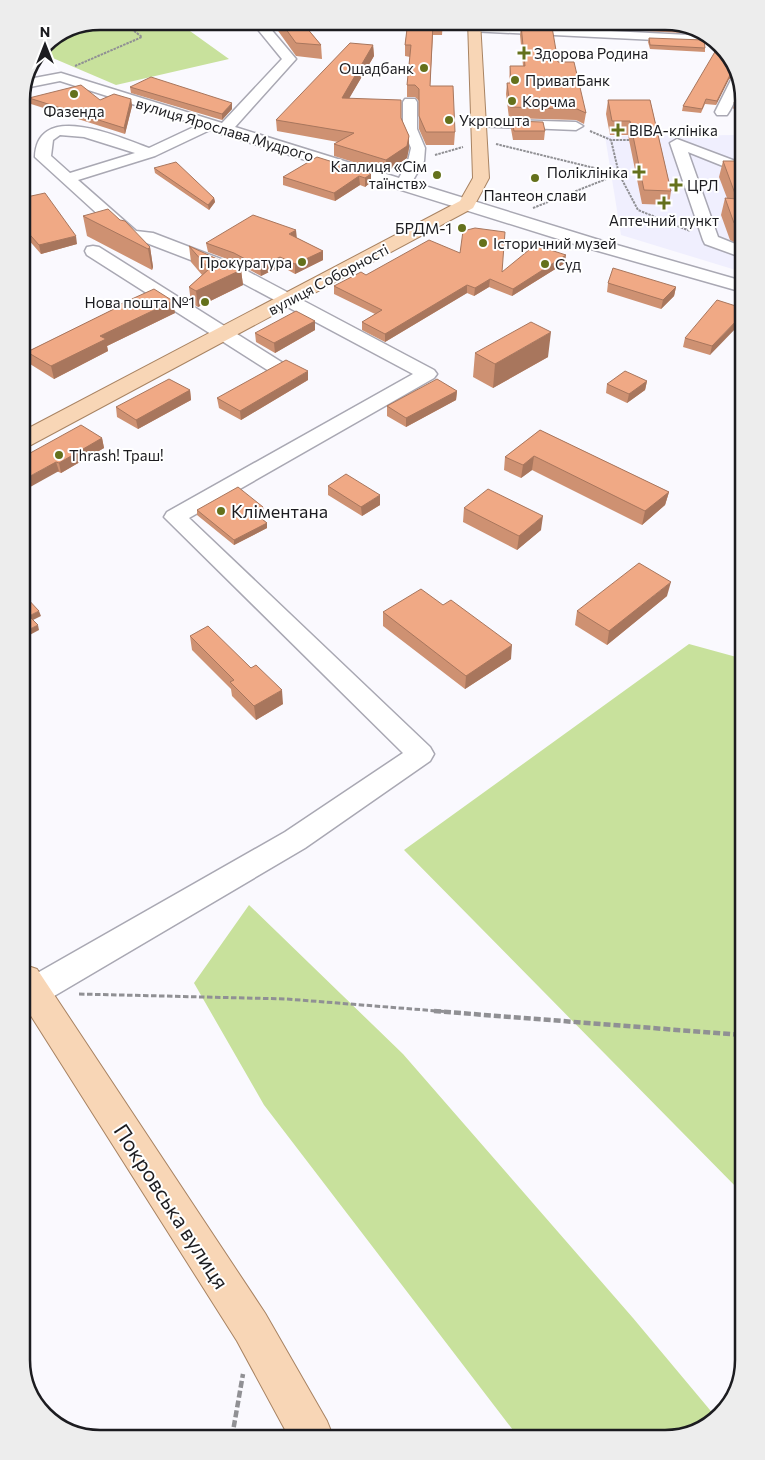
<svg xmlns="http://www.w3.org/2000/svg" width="765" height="1460" viewBox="0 0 765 1460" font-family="Commissioner,sans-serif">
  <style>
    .built { fill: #f0effe }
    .green { fill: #c8e19c }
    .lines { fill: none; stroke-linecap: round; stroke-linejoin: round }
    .minor-casing { stroke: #a9a8b3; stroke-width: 3 }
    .major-casing { stroke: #a88362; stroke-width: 2 }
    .path-far2 { stroke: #909094; stroke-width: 2; stroke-dasharray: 2.5 1; stroke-linecap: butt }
    .path-far1 { stroke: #909094; stroke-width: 3; stroke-dasharray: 5.5 2.5; stroke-linecap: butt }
    .path { stroke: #909094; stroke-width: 4.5; stroke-dasharray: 7 3; stroke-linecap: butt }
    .minor { fill: #fff; fill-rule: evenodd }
    .major { fill: #f8d6b6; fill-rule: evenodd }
    .wall { fill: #ce9172 }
    .shaded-wall { fill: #a8765d }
    .building { fill: #f0a985; stroke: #a8765d }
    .poi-dot { fill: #64711c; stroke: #fff; stroke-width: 2 }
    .labels { text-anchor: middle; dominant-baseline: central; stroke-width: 4; stroke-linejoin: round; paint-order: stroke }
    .far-poi-label { font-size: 15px; fill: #1c1c20; stroke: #fff; text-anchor: start }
    .far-street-label { font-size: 15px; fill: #1c1c20; stroke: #fff }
    .poi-label { font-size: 18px; fill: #1c1c20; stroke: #fff; text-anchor: start }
    .near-street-label { font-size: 21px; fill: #1c1c20; stroke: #fff }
    .rim { fill: none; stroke: #1c1c20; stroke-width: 2.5 }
  </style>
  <rect width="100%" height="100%" fill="#faf9fe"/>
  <path class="built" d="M738 135 739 271 621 235 605 136Z"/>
  <path class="green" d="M101 21H176L229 59 116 85 41 53 45 44Z
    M689 644 740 658 743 1194 404 850Z
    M249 905 403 1054 633 1318 715 1416 695 1433 516 1434 264 1105 194 983Z"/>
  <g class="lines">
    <g class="minor-casing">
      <path id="minor" d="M251 21H264L296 59 235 127 399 178 408 161 411 148 403 129V102L405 99H415L417 102V129L425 148 424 161 412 182 596 239 739 280V291L584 247 219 133 212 129 155 156 78 180 136 231 153 233 234 264 434 370 437 374 434 378 189 518 430 747 434 754 430 761 305 848 44 1002 33 1006 26 1003 25 980 285 832 403 753 164 517 167 512 413 374 222 272 144 242 125 239 35 157C37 100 119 137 149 148L198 125 60 81 25 88 29 79 61 73 222 123 282 59ZM60 135 84 137 135 153 70 173 51 156 53 140Z
        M474 24 708 36 717 43 470 31 468 28 470 25Z
        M738 76C738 91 736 102 727 115H717L715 112 731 80Z
        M479 119 576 122 583 126 576 130 474 126 472 123 474 120Z
        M677 139 738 162V172L688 152 718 237 738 245V256L705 244 703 240 670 143Z
        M93 246 99 247 283 363 286 367 283 371H269L87 255 85 251 87 247Z"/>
    </g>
    <g class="major-casing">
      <path id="major" d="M468 21H480L489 178 473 208 31 445 23 446V431L460 201 473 178Z
        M25 965 37 969 265 1313 327 1421 333 1436 289 1437 237 1341 26 1008Z"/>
    </g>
    <path class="path-far2" d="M75 66 142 37 121 21
      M590 131 611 140H632
      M496 144 619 174 638 210 690 231
      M435 155 463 147
      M533 208 619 174 611 140"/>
    <path class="path-far1" d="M79 994 287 999 450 1012"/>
    <path class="path" d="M434 1011 742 1035
      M232 1437 243 1374"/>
    <use href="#minor" class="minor"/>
    <use href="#major" class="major"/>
  </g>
  <path class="wall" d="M271 21H301L321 45 322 59 296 56Z
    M408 21H443L442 35H433L430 86 455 132 454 145H426L419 129V101L415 97H407V85L410 57 405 56V45Z
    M519 21H558V26L519 24Z
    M646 23H675L701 34 646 31 645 27Z
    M521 25 558 62 586 113 584 124 576 120 509 118 506 94 507 83H509L510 66H523L520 35Z
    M649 38 705 48V52L650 49 648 42Z
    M373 45 374 56 349 98 401 118 409 136V148L407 158 386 172 334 156V144L338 142 277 131 276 120Z
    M738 70V75L729 79 716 105 705 104 701 113 682 111 683 106Z
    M130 87 232 109 222 120 131 93Z
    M738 93V114L733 108Z
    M29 98 100 100 131 99 132 106 125 134 31 104Z
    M608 100H650L671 191 669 205 642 204 628 135H610L606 114Z
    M512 121 545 131 544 140H513L511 129Z
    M723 161H738V244L730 240 721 215 725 198H727L719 177Z
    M154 168 214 198 215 202 209 210 155 173Z
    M371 174V182L365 187 360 185 335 201 283 185V177Z
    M22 198 77 244 41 254 26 237 25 230 22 227Z
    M83 216 150 247 153 267 152 270 87 236Z
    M297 238 323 251V260L295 274 281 266 261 276 235 262 208 252 206 243Z
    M189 246 241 270 243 285 198 307 191 303 189 287 202 275 191 262Z
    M565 263 512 296 489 287 474 296 467 293 385 342 362 330V322L375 314 334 294V286L366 275 502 272Z
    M608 283 676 287 674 296 661 309 607 292Z
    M114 307 175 313 107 346 108 351 54 379 30 364 27 352 114 309Z
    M739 307 710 355 683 347 685 338Z
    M315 321V330L275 353 256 342 255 333Z
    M475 353 548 357 493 388 473 377Z
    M308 380 241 420 219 408 217 398Z
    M647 381 645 390 627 403 606 393 607 384Z
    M190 390 191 400 138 429 117 417 116 407Z
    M457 391 456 400 406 427 387 416V406Z
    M540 430 669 492 665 505 642 525 532 470 521 478 504 470 505 457Z
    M102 438 104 448 61 473 23 457Z
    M328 486 380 505 362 516 328 495Z
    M263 507 264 512 257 515 267 523V528L234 545 197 515V510Z
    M464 508 541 530 517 550 463 522Z
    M667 596 607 645 575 625 577 611Z
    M383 612 511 659 465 689 383 626Z
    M190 636 251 668 283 704 256 720 232 696 231 689 192 650Z"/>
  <path class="shaded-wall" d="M373 45 374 56 343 109 342 98Z
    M738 71V75L729 79 716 105 717 101 730 75Z
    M131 99 132 106 125 134 124 128Z
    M232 103V109L222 120V114Z
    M409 136V148L407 158 386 172V160Z
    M371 174V182L365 187V178Z
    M359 176 360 185 335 201 334 193Z
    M214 198 215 202 209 210 208 205Z
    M296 230 297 239 289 234Z
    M76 236 77 244 41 254 39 245Z
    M150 247 153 267 152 270 148 249Z
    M323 251V260L295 274V264Z
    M566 255 565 263 512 296 513 289Z
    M280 257 281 266 261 276 260 267Z
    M241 270 243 285 198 307 196 291Z
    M490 279 489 287 474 296 475 288Z
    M467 285V293L385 342V334Z
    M676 287 674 296 661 309 663 300Z
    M173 301 175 313 107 346 108 351 54 379 51 366 100 336Z
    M739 318V325L710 355 712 346Z
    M315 321V330L275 353 274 343Z
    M551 332 548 357 493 388 495 364Z
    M308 371V380L241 420 240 411Z
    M647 381 645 390 627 403 629 394Z
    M190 390 191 400 138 429 136 420Z
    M457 391 456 400 406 427V418Z
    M102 438 104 448 61 473 59 463Z
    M534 456 532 470 521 478 523 465Z
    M56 462 59 471 23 491V480Z
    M669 492 665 505 642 525 645 511Z
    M380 495V505L362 516 361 507Z
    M263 507 264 512 253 517V512Z
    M543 516 541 530 517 550 519 536Z
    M267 523V528L234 545V540Z
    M671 582 667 596 607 645 609 631Z
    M39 611 41 616 31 621 29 616Z
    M38 625 39 630 24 638V632Z
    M512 645 511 659 465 689 466 676Z
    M282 690 283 704 256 720 254 706Z"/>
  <path class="building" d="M280 21H301L321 45 296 43Z
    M408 21H443V23H433L430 86H453L455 132H426L419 116V89L415 85H407L411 45H405Z
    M646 23H675L691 29 647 27Z
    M521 25 552 27 558 62H574L586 113 577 109 510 107 507 83H511L510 66H525Z
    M649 38 704 40 705 48 650 45Z
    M350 43 373 45 342 98 401 100V118L409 136 407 146 386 160 334 144 354 133 276 120Z
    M721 48 738 71 730 75 717 101 706 99 702 109 683 106 716 50Z
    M151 77 232 103 222 114 130 87Z
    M81 85 100 100 114 94 131 99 124 128 29 98Z
    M738 93V108L734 103Z
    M608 100H650L671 191 644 190 630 121H612Z
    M512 121 543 122 545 131H514Z
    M317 157 371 174 365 178 359 176 334 193 283 177Z
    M723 161H738V225L734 223 725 198 737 199Z
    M176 162 214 198 208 205 154 168Z
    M45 193 76 236 39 245 24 228H26L22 221V198Z
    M108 209 120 220 125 221 150 247 148 249 83 216Z
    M253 215 296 230 289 234 323 251 295 264 280 257 260 267 234 253 206 243Z
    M475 228 505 232 502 272 535 245 566 255 513 289 490 279 475 288 467 285 385 334 362 322 382 310 334 286 361 272 366 275 429 240 460 253 463 231Z
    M189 246 241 270 196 291 189 287 209 269Z
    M613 268 676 287 663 300 608 283Z
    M154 289 173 301 100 336 106 339 51 366 27 352 116 308 114 307Z
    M717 300 739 307V318L712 346 685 338Z
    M296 311 315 321 274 343 255 333Z
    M531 322 551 332 495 364 475 353Z
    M286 360 308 371 240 411 217 398Z
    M625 371 647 381 629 394 607 384Z
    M169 379 190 390 136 420 116 407Z
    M437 379 457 391 406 418 387 406Z
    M81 425 102 438 59 463 56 462 23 480V457Z
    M540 430 669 492 645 511 534 456 523 465 505 457Z
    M346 474 380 495 361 507 328 486Z
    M238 487 263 507 253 512 267 523 234 540 197 510Z
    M488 489 543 516 519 536 464 508Z
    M639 563 671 582 609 631 577 611Z
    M421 589 443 605 451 600 512 645 466 676 383 612Z
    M24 595 39 611 29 616 38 625 24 632Z
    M208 626 251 668 256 665 282 690 254 706 230 682 234 680 190 636Z"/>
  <g class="poi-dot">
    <path d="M521.5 45.5h5v5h5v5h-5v5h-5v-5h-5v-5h5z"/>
    <circle cx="424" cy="68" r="5"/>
    <circle cx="515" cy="80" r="5"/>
    <circle cx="74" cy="94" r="5"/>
    <circle cx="512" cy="101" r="5"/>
    <circle cx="449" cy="120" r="5"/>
    <path d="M615.5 122.5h5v5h5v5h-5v5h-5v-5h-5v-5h5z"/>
    <path d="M636.5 164.5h5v5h5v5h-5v5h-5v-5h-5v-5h5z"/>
    <circle cx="437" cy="175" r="5"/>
    <circle cx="535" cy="178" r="5"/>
    <path d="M673.5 177.5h5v5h5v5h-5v5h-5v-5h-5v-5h5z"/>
    <path d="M661.5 195.5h5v5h5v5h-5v5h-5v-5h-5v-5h5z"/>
    <circle cx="462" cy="228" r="5"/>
    <circle cx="483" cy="243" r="5"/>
    <circle cx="302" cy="262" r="5"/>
    <circle cx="545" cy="264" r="5"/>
    <circle cx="205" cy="302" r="5"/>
    <circle cx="59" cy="455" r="5"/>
    <circle cx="221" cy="511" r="5"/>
  </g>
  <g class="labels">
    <g class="far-poi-label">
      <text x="534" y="53">Здорова Родина</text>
      <text x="414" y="68" text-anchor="end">Ощадбанк</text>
      <text x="525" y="80">ПриватБанк</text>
      <text x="522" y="101">Корчма</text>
      <text x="74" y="111" text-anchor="middle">Фазенда</text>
      <text x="459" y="120">Укрпошта</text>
      <text x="629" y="130">ВІВА-клініка</text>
      <text x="427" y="166" text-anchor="end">Каплиця «Сім<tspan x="427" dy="17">таїнств»</tspan></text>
      <text x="628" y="172" text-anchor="end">Поліклініка</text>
      <text x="687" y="185">ЦРЛ</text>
      <text x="535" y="195" text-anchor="middle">Пантеон слави</text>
      <text x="664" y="220" text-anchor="middle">Аптечний пункт</text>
      <text x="452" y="228" text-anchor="end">БРДМ-1</text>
      <text x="493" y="243">Історичний музей</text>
      <text x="292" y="262" text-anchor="end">Прокуратура</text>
      <text x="555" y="264">Суд</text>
      <text x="195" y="302" text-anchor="end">Нова пошта №1</text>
      <text x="69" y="455">Thrash! Траш!</text>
    </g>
    <g class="far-street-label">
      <text transform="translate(225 129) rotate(17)">вулиця Ярослава Мудрого</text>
      <text transform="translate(328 279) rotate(-28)">вулиця Соборності</text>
    </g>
    <g class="poi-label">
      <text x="231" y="511">Кліментана</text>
    </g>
    <g class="near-street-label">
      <text transform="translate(172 1206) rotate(57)">Покровська вулиця</text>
    </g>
  </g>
  <path d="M0 0H765V1460H0ZM100 30H665A70 70 0 0 1 735 100V1360A70 70 0 0 1 665 1430H100A70 70 0 0 1 30 1360V100A70 70 0 0 1 100 30Z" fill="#ededed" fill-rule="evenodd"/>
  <path class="rim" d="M100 30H665A70 70 0 0 1 735 100V1360A70 70 0 0 1 665 1430H100A70 70 0 0 1 30 1360V100A70 70 0 0 1 100 30Z"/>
  <g transform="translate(45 45)" stroke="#ffffff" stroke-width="4" paint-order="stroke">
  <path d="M0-4L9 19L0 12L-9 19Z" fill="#1c1c20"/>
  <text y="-8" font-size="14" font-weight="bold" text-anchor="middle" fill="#1c1c20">N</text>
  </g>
</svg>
